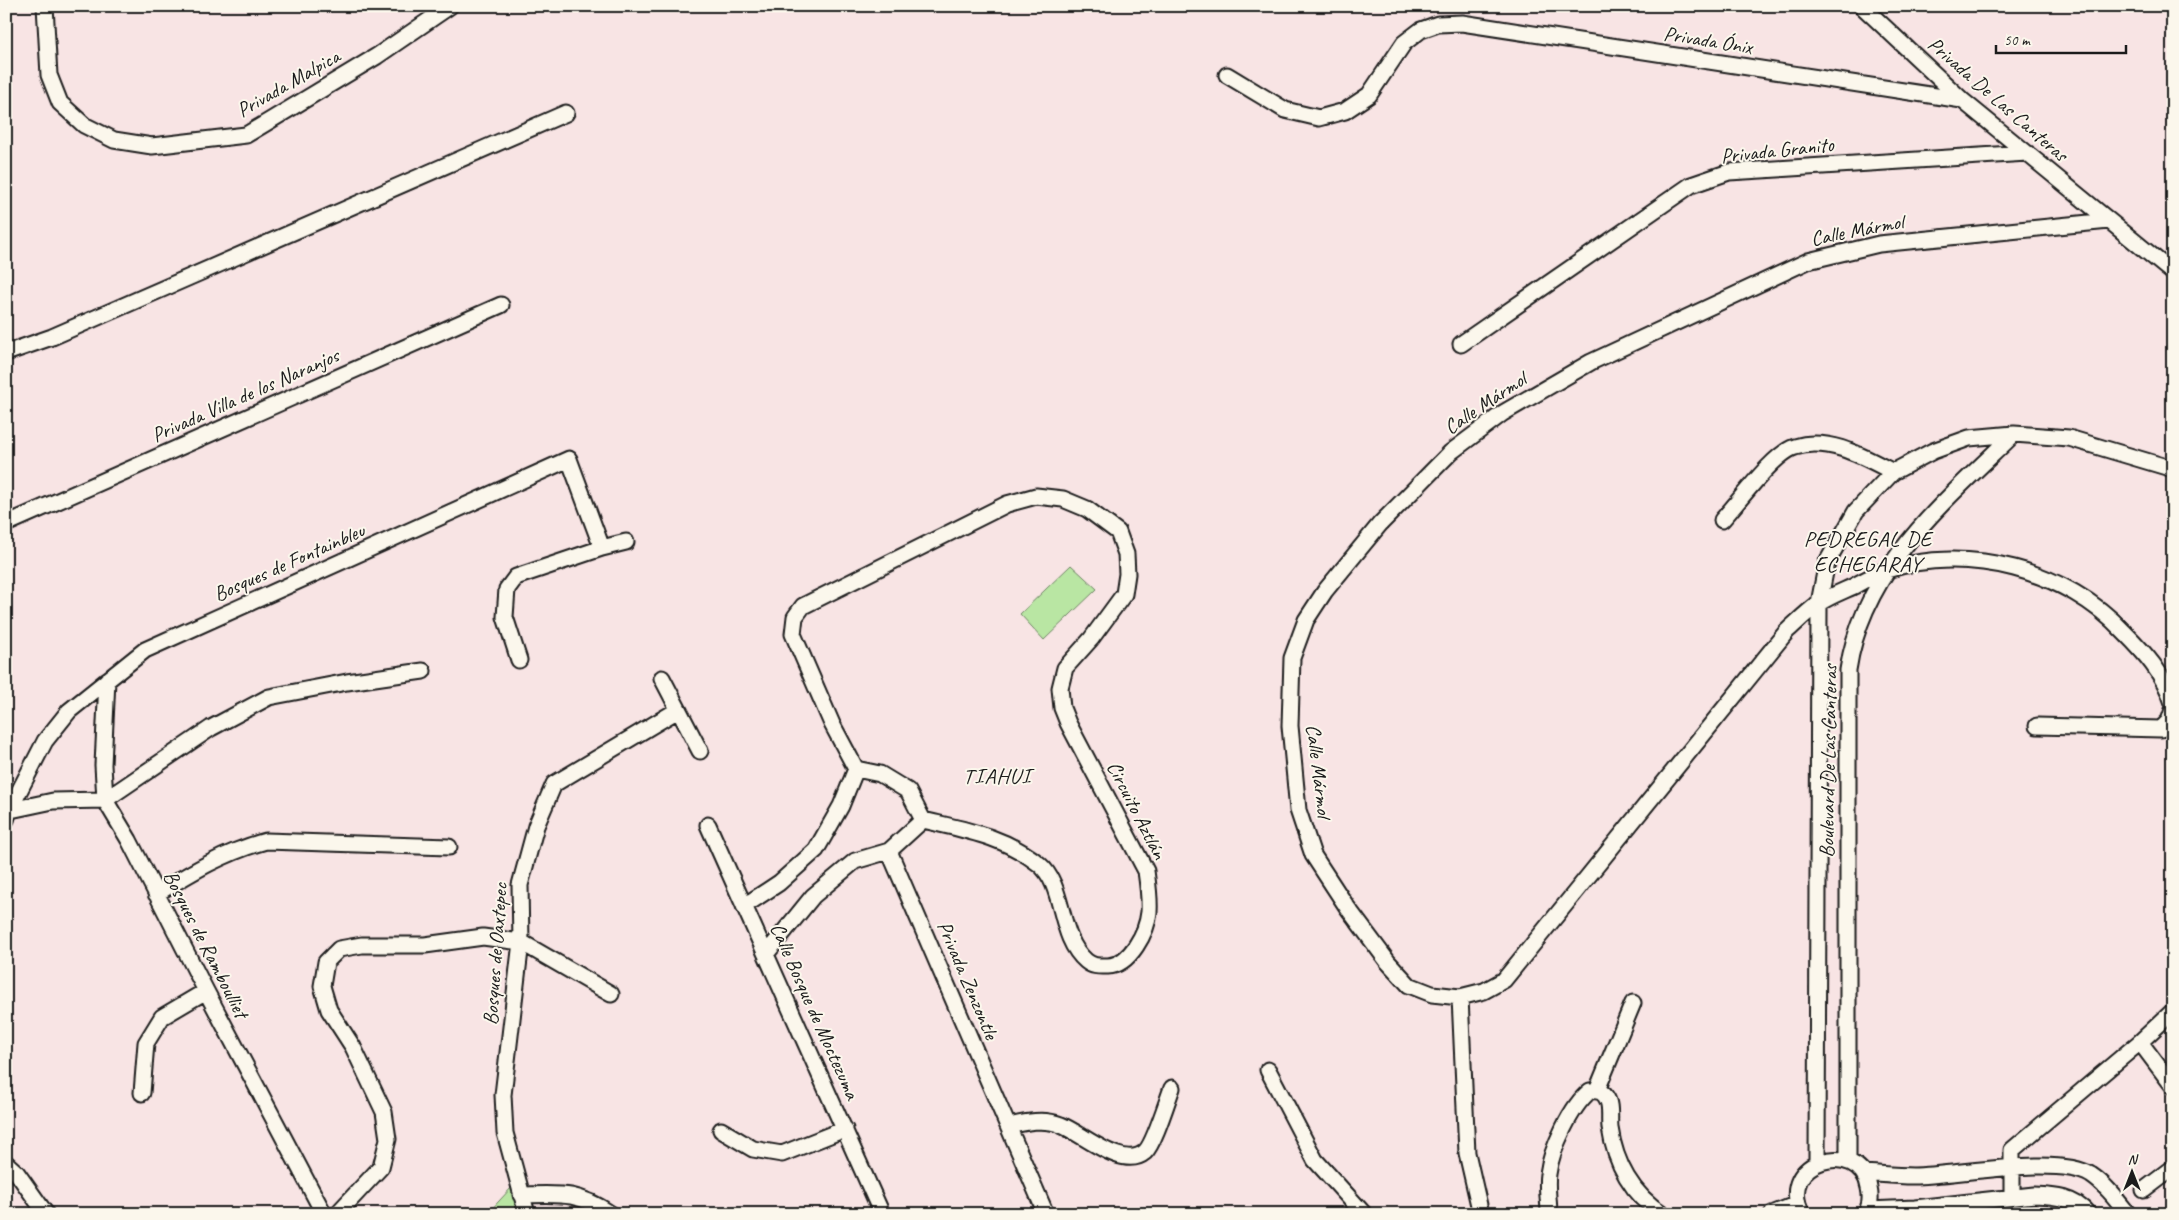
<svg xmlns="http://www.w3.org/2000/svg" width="2179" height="1220" viewBox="0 0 2179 1220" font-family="Caveat,sans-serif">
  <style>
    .green { fill: #b9e6a3; stroke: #6a8160 }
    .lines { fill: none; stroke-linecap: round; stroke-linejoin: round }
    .street-casing { stroke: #1c1c1c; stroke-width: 19 }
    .street { stroke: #fbf7ec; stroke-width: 15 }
    .labels { text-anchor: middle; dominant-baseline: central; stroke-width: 4; stroke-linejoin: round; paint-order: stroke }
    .street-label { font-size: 21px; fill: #1c1c1c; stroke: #fbf7ec }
    .neighbourhood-label { font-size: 22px; letter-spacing: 1px; fill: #1c1c1c; stroke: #fbf7ec }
  </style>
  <rect width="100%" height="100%" fill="#f8e4e4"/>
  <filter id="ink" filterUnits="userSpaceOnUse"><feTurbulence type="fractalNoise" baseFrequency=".02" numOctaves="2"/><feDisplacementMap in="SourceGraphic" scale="10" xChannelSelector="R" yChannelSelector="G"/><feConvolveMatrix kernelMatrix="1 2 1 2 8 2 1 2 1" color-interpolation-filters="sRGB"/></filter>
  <g filter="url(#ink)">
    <path class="green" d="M1071 565 1097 589 1044 640 1020 614Z
      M512 1187 519 1214H487Z"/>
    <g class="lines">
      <g class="street-casing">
        <path id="street" d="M45 6 49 75 60 103 84 125 114 140 152 146 246 135 377 56 450 6
          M1862 6 1962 100 2173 273
          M1227 75 1285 110 1319 118 1345 111 1369 95 1404 43 1421 30 1438 24 1462 23 1962 100
          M2109 221 1879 244 1808 261 1591 362 1503 413 1451 452 1380 524 1325 591 1306 620 1292 658 1290 726 1298 810 1313 855 1347 907 1388 962 1409 985 1432 994 1460 997 1484 991 1504 980 1787 631C1797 622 1807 612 1818 604 1828 597 1841 592 1852 587 1863 581 1875 574 1887 570 1967 544 2067 570 2124 632 2145 653 2164 674 2173 703
          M1461 344 1691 185 1729 172 2027 153
          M6 353 52 337 566 113
          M1036 496 1063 499 1087 509 1118 532 1126 554 1127 574 1124 594 1091 639 1065 668 1060 688 1062 708 1068 723 1146 871C1148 885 1150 898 1149 912 1147 932 1130 965 1108 966 1100 966 1093 967 1086 961 1057 936 1066 886 1039 864 1004 836 965 830 923 820L908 791 880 774 856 769 832 724 793 634 795 617 803 606 1007 504Z
          M1722 520C1738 503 1774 453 1795 447 1829 436 1864 457 1893 472
          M6 524 501 305
          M519 660 505 617 507 589 516 577 602 548 626 542
          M662 678 700 751
          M107 680 103 765 105 800 129 840 206 991 324 1214
          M2037 726 2161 729 2169 721 2173 710
          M105 800 211 728 269 697 347 682 423 671
          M6 811 53 801 105 800
          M6 820 9 811 45 741 69 711 145 650 569 459 602 548
          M708 825 882 1214
          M889 851 1046 1214
          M156 894C192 872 225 852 266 841L449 847
          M744 906 779 883 816 850 841 806 856 769
          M766 954 813 896 855 861 889 851 923 820
          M1460 997 1467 1153 1481 1214
          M2140 1042 2173 1086
          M1268 1070 1315 1160 1364 1214
          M1597 1090 1633 1003
          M142 1093 146 1043 162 1017 206 991
          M1009 1126C1026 1122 1044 1118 1061 1125 1082 1133 1123 1171 1145 1152 1154 1144 1167 1101 1172 1088
          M721 1130 753 1149 782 1154 845 1129
          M1848 1161V670C1863 568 1944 502 2014 434
          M1817 1162 1819 603 1827 562 1856 511 1893 472 1933 451 1969 438 2014 434 2069 438 2173 469
          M6 1163 17 1173 46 1214
          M1863 1173C1880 1174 1896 1176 1913 1176 1955 1176 2057 1154 2091 1175 2106 1185 2117 1200 2128 1214
          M2144 1190 2173 1168
          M521 1195C560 1194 577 1191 611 1214
          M2012 1196V1150L2140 1042 2171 1013
          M1868 1210 1915 1208 2034 1195C2055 1196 2074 1197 2088 1214
          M337 1214 381 1167 388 1139 384 1112 353 1047 329 1010 322 986 326 962 339 949 362 945H425L483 937 521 942 611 994
          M527 1214 505 1133 503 1095 521 942 520 885 536 826 554 784 678 710
          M1549 1214C1549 1201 1546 1187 1548 1174 1551 1150 1571 1106 1590 1091 1598 1090 1604 1091 1608 1101 1611 1108 1609 1119 1610 1128 1615 1163 1632 1195 1663 1214
          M1772 1214 1797 1204
          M1802 1214C1774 1160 1861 1137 1869 1188 1871 1197 1871 1206 1865 1214"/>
      </g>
      <use href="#street" class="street"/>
    </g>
  </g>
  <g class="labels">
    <g class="street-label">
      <text transform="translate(1708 40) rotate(9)">Privada Ónix</text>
      <text transform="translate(288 83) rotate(-30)">Privada Malpica</text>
      <text transform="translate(1998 99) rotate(41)">Privada De Las Canteras</text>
      <text transform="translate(1777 150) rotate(-6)">Privada Granito</text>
      <text transform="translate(1857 230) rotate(-11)">Calle Mármol</text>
      <text transform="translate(245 395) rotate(-24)">Privada Villa de los Naranjos</text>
      <text transform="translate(1485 403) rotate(-34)">Calle Mármol</text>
      <text transform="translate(289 562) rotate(-24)">Bosques de Fontainbleu</text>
      <text transform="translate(1828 761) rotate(-89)">Boulevard De Las Canteras</text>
      <text transform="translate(1319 771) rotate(83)">Calle Mármol</text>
      <text transform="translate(1137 810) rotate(63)">Circuito Aztlán</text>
      <text transform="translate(206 944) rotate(63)">Bosques de Ramboulliet</text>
      <text transform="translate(495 954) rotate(-86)">Bosques de Oaxtepec</text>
      <text transform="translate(968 980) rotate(67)">Privada Zenzontle</text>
      <text transform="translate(815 1011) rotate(66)">Calle Bosque de Moctezuma</text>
    </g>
    <g class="neighbourhood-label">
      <text x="1868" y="539">PEDREGAL DE<tspan x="1868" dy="25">ECHEGARAY</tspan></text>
      <text x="997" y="776">TIAHUI</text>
    </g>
  </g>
  <rect width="2179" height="1220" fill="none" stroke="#fbf7ec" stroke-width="25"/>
  <rect x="12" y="12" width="2154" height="1195" fill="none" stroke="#1c1c1c" stroke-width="2" filter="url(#ink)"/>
  <g transform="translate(2132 1172)" stroke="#fbf7ec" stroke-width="4" paint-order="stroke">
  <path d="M0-4L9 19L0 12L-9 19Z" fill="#1c1c1c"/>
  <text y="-8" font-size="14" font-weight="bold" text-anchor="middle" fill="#1c1c1c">N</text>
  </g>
  <path d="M1996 45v8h130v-8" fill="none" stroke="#1c1c1c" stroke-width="2.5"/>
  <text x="2004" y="45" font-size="15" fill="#1c1c1c" stroke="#fbf7ec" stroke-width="4" paint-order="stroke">50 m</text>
</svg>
